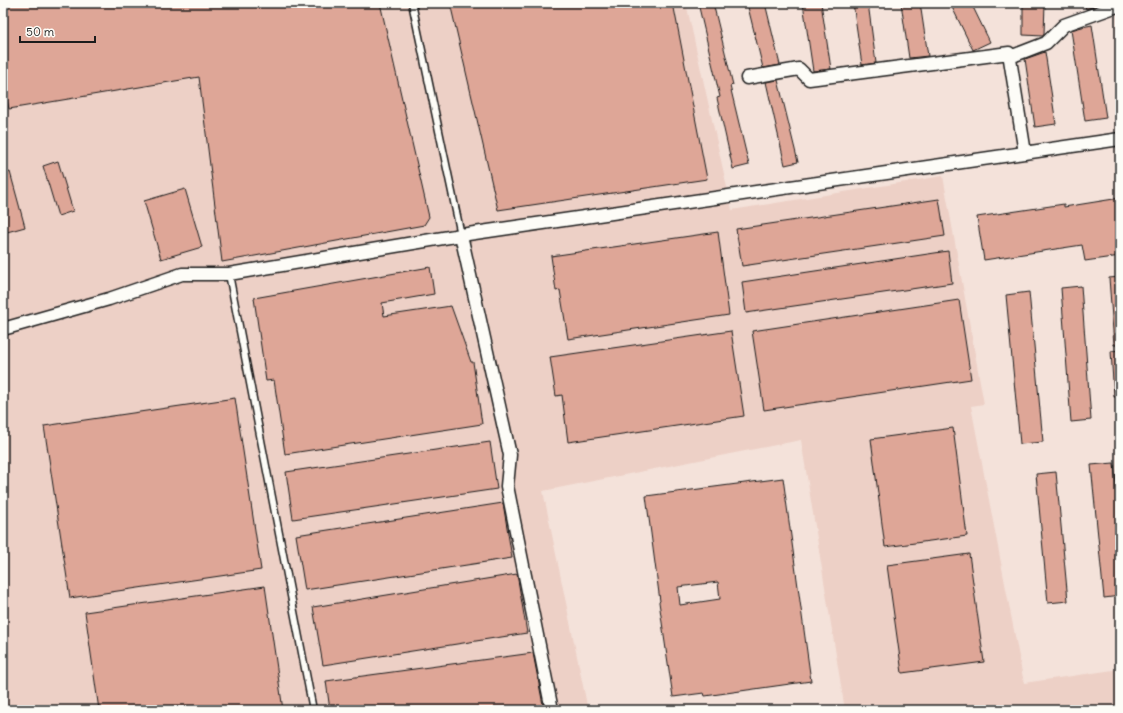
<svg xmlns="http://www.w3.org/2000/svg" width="1123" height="713" viewBox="0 0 1123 713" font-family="Delius,sans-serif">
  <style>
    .built { fill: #edd0c6 }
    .building { fill: #dea697; stroke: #1c1c1c; fill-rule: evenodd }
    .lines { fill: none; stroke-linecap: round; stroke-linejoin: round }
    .service-casing { stroke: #1c1c1c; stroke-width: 9 }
    .minor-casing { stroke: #1c1c1c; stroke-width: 15 }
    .service { stroke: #fdfcf7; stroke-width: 6 }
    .minor { stroke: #fdfcf7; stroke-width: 12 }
  </style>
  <rect width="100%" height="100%" fill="#f4e2da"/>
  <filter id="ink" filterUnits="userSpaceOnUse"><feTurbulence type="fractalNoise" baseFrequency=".025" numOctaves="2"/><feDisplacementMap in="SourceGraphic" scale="8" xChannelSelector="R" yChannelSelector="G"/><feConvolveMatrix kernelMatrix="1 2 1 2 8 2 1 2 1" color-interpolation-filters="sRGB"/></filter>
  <g filter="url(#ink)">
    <path class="built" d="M3 3H686L732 210 943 176 984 404 971 406 1024 683 1120 669V710H845L801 440 543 491 588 710H3V336L9 319 3 287Z"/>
    <path class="building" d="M14 3H380L429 217 424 225 222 262 199 77 9 109 3 81V7Z
      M450 3H673L707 179 498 210Z
      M698 3H713L733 85 730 86 749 165 733 169 717 98 720 97Z
      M747 3H765L780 65 763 68Z
      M803 3H821L831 69 813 71Z
      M853 3H868L876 63 862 65Z
      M901 3H920L928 56 909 58Z
      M950 3H971L990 42 973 50Z
      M1023 3H1045L1044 34 1043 36 1023 35Z
      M1084 3H1103L1086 9Z
      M1092 25 1106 118 1085 121 1071 30 1082 27Z
      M1045 52 1056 124 1035 127 1025 59Z
      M778 80 798 162 785 165 766 82Z
      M58 161 73 211 58 216 43 166Z
      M10 172 25 227 7 232 3 219V174Z
      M185 189 202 247 161 259 144 201Z
      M1120 198V256L1085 261 1082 245 984 260 977 217 1064 204V207Z
      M939 199 945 236 742 266 736 229Z
      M718 232 729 315 568 339 560 290 556 291 551 256Z
      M948 251 952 283 746 313 742 282Z
      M430 267 434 294 382 303 384 316 451 306 471 362H473L482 424 285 454 274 380 266 381 254 298Z
      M1120 277V345H1114L1109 278Z
      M1081 286 1091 420 1071 422 1061 288Z
      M1029 292 1043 442 1020 444 1006 295Z
      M959 300 971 379 764 410 752 331Z
      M731 331 744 416 568 442 562 395 556 396 550 357Z
      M1120 350V397H1114L1111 351Z
      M235 398 261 570 70 598 44 426Z
      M953 428 967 536 885 547 871 439Z
      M490 442 497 489 293 519 286 472Z
      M1114 463 1120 529V596L1104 598 1091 465Z
      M1056 472 1068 601 1048 603 1036 474Z
      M783 478 811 681 705 696 704 693 673 697 659 602 660 601 646 496ZM718 582 720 599 680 605 678 587Z
      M503 503 512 558 305 590 296 535Z
      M969 554 984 662 902 673 887 565Z
      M517 574 527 633 323 665 313 607Z
      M265 586 283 710H99L85 612Z
      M533 653 544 710H330L326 681Z"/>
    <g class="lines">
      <g class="service-casing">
        <path id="service" d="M412 3 461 235
          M229 274 313 710"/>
      </g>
      <g class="minor-casing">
        <path id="minor" d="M1010 57 1046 43 1064 25 1120 5
          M747 78 799 69 809 79 1009 53 1025 153
          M461 235 510 455 507 486 552 710
          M3 329 109 299 182 274H229L461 235 1120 139"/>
      </g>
      <use href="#service" class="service"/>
      <use href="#minor" class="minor"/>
    </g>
  </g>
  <rect width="1123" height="713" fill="none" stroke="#fdfcf7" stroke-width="16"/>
  <rect x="8" y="8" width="1107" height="697" fill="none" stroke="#1c1c1c" stroke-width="1.5" filter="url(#ink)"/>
  <path d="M20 36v6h75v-6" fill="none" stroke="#1c1c1c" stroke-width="2"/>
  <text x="26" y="36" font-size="12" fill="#1c1c1c" stroke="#fdfcf7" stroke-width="3" paint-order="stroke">50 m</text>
</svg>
